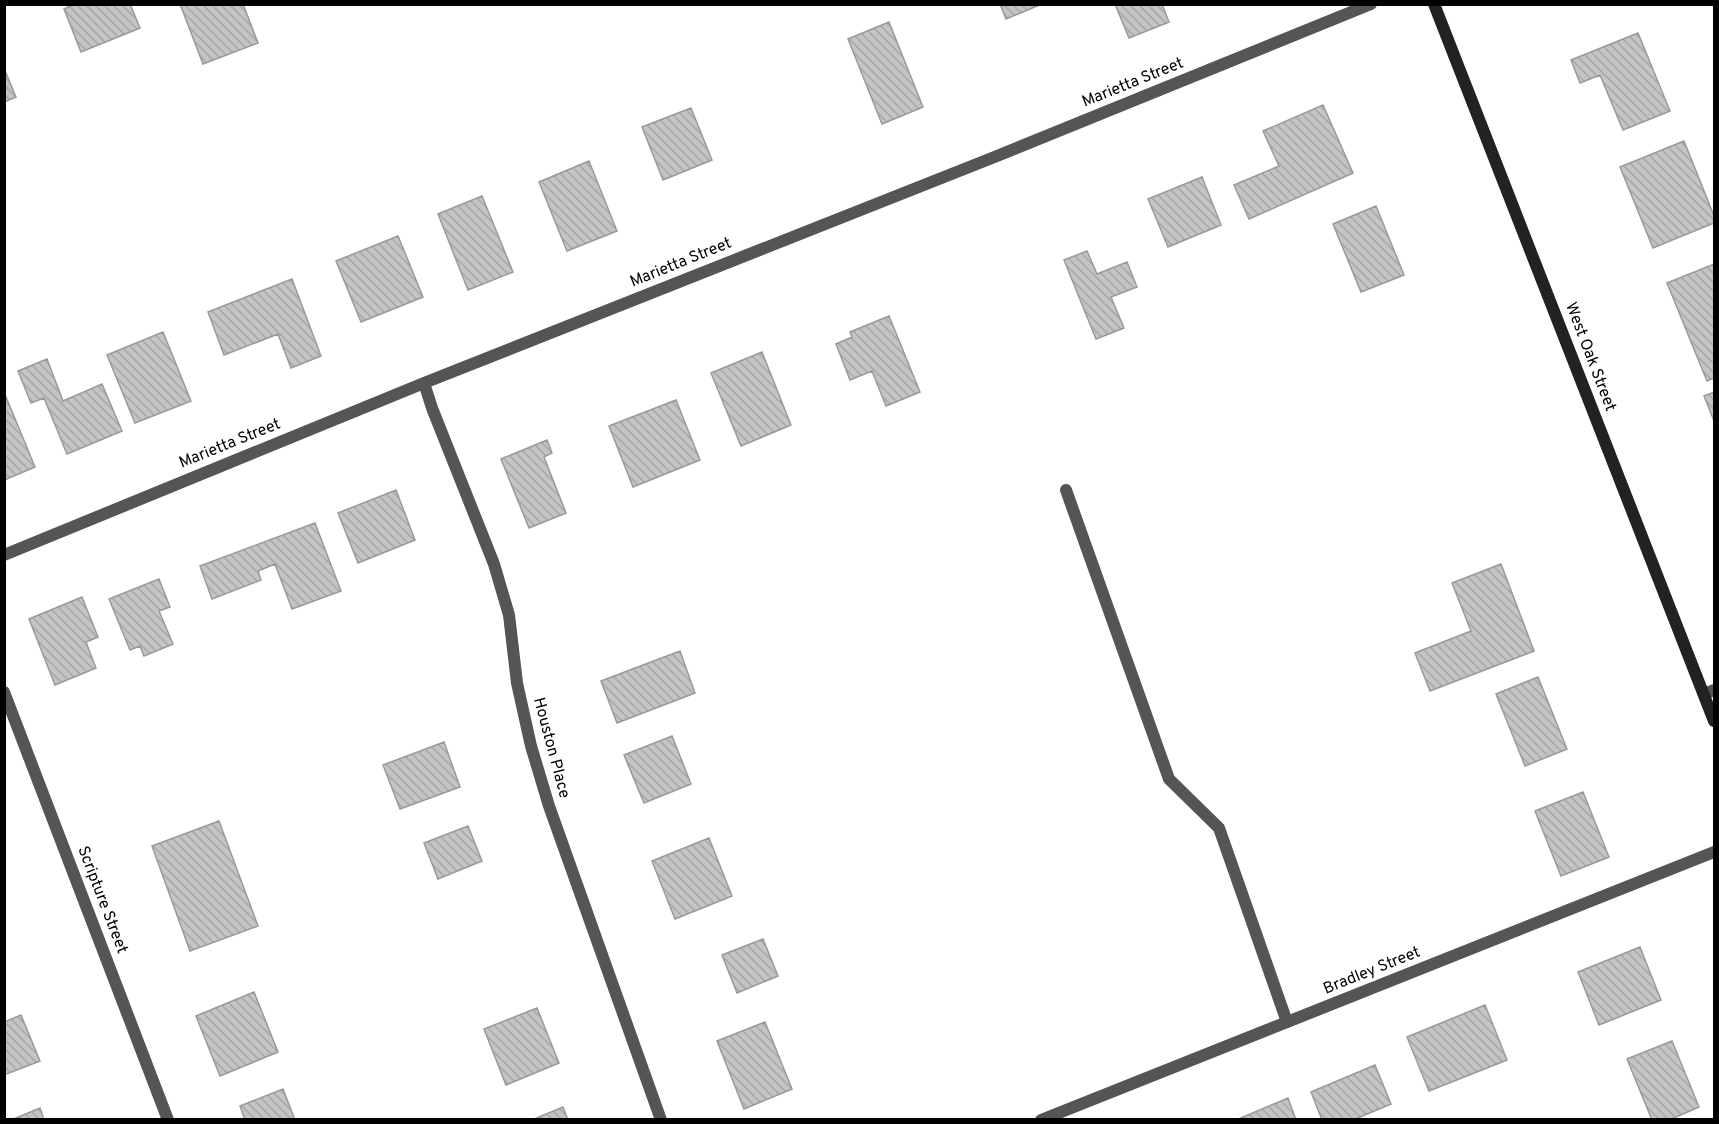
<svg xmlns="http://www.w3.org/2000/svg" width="1719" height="1124" viewBox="0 0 1719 1124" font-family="Overpass,sans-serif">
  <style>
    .building { fill: url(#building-back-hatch); stroke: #999; stroke-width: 1.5 }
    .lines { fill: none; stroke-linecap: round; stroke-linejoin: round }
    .service { stroke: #555; stroke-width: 12 }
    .minor { stroke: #555; stroke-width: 12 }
    .tertiary { stroke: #555; stroke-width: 12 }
    .secondary { stroke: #222; stroke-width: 12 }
    .labels { text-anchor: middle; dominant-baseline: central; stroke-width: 6; stroke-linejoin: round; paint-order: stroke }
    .street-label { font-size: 16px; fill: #000; stroke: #fff }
  </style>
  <defs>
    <pattern id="building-back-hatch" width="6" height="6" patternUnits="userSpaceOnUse" patternTransform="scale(1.5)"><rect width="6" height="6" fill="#c4c4c4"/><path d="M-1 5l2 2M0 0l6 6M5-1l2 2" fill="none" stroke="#a7a7a7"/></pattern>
  </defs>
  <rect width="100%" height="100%" fill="#fff"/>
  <path class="building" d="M75 4H130L140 28 81 52 64 9Z
    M180 4H243L258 43 203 64Z
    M1000 4H1042L1006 19Z
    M1115 4H1162L1169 22 1129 38Z
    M889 22 923 107 882 124 848 39Z
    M1638 33 1670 111 1623 130 1600 75 1580 83 1571 60Z
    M4 68 16 97 4 102Z
    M1323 105 1353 173 1249 219 1234 185 1279 166 1263 131Z
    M691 108 712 160 663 180 642 127Z
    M1684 141 1714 216V223L1653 248 1620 167Z
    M589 161 617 231 567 251 539 182Z
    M1202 177 1221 225 1168 247 1148 199Z
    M482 196 513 272 468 290 438 214Z
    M1376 206 1404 275 1361 292 1333 224Z
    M398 236 423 297 361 322 336 261Z
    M1087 251 1097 274 1127 262 1137 287 1111 297 1124 328 1096 339 1064 260Z
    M1714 264V378L1707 381 1667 283Z
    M292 279 321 356 291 368 278 334 224 355 208 312Z
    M889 316 920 392 886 406 872 371 850 380 836 344 852 337 850 332Z
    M163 332 191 401 135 423 107 355Z
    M762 352 791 425 741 446 711 373Z
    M47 359 63 401 102 384 122 431 67 454 44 398 31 403 18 371Z
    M4 392 35 467 4 480Z
    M1714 392V421L1704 396Z
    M676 400 700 460 633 487 609 426Z
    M547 440 552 453 544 457 566 513 529 528 501 459Z
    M396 490 415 540 358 563 338 513Z
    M315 523 341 591 292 609 275 564 258 571 261 580 212 599 200 566Z
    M1501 564 1534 651 1430 691 1415 653 1471 631 1452 583Z
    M159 579 170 607 159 611 173 644 144 656 140 646 130 650 109 599Z
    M82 597 98 637 86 642 96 668 55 685 29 619Z
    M680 651 695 693 617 723 601 681Z
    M1538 677 1567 749 1525 766 1496 694Z
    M672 736 691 784 644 803 624 755Z
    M444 742 460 787 400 809 383 765Z
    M1583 792 1609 857 1561 876 1535 811Z
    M219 821 258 926 190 951 152 846Z
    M468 826 482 861 438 879 424 843Z
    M709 838 732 896 675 919 652 861Z
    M763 939 778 976 737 993 722 955Z
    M1640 947 1661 1000 1599 1025 1578 972Z
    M254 992 278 1052 220 1076 196 1016Z
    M1485 1005 1507 1060 1429 1091 1407 1037Z
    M537 1008 559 1063 506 1085 484 1029Z
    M21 1015 40 1061 4 1075V1022Z
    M765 1022 792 1089 744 1109 717 1041Z
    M1672 1041 1699 1107 1669 1120H1652L1627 1059Z
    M1375 1065 1391 1104 1353 1120H1322L1311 1092Z
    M283 1089 295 1120H245L240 1106Z
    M1288 1098 1296 1120H1236Z
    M563 1107 568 1120H532Z
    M40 1108 44 1120H11Z"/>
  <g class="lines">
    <path class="service" d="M1066 490 1169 779 1219 828 1287 1022"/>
    <path class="minor" d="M424 383 432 408 494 564 509 615 517 683 531 746 549 806 661 1120
      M4 555 424 383 992 158 1371 4
      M1704 694 1714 690
      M1041 1120 1714 852"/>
    <path class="tertiary" d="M4 692 168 1120"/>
    <path class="secondary" d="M1434 4 1714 721"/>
  </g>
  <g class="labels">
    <g class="street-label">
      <text transform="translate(1133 83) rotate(-22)">Marietta Street</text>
      <text transform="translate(681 263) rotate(-22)">Marietta Street</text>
      <text transform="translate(1590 357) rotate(69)">West Oak Street</text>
      <text transform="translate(230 444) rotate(-22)">Marietta Street</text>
      <text transform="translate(551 748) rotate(75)">Houston Place</text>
      <text transform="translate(102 900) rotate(69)">Scripture Street</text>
      <text transform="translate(1372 971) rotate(-22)">Bradley Street</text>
    </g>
  </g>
  <rect width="1719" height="1124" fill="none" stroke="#000000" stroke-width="12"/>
</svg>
